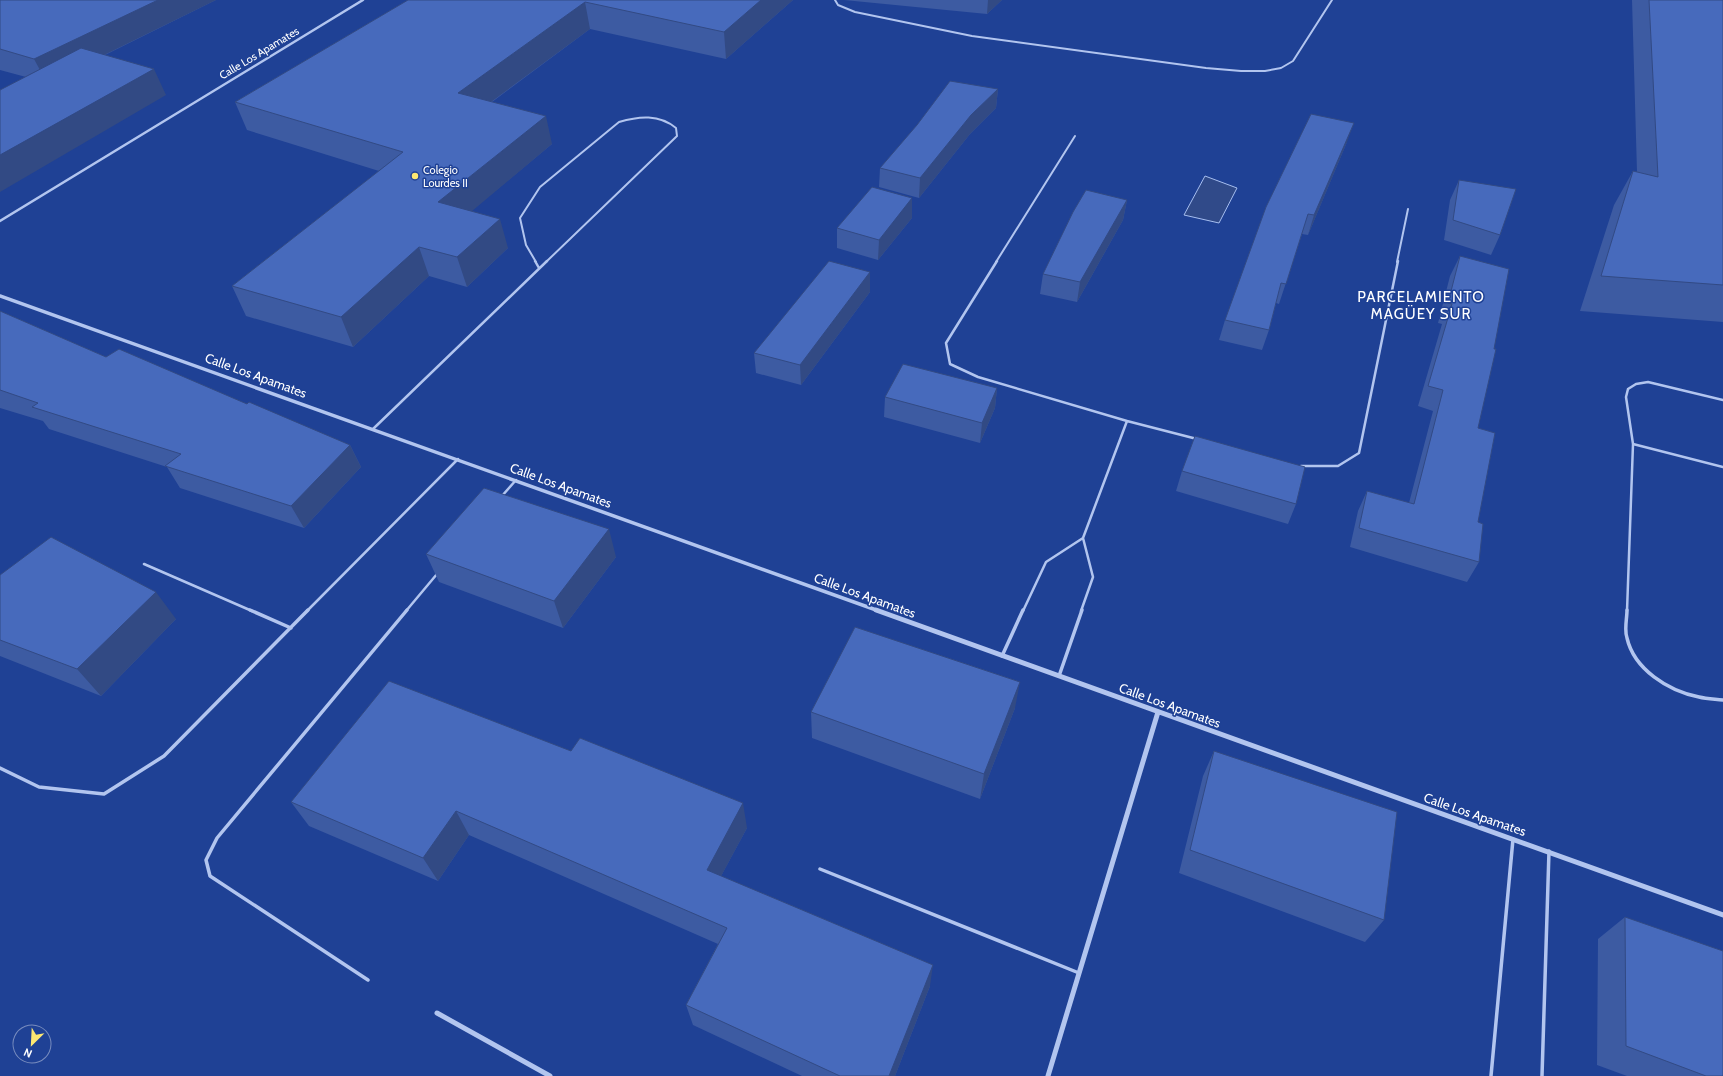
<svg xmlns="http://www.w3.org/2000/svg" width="1723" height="1076" viewBox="0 0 1723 1076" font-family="Cabin,sans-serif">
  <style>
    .water { fill: #304a89; stroke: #a6bef0 }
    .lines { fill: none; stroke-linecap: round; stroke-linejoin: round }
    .lane-far2 { stroke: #b2c5ef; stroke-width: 2 }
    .lane-far1 { stroke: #b2c5ef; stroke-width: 2.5 }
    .lane { stroke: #b2c5ef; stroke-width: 3.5 }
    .street-far2 { stroke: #b2c5ef; stroke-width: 2.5 }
    .street-far1 { stroke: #b2c5ef; stroke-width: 3.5 }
    .street { stroke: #b2c5ef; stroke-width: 5 }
    .wall { fill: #3d5ba2 }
    .shaded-wall { fill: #324a84 }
    .building { fill: #476abc; stroke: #324a84 }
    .poi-dot { fill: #fde872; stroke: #1f4195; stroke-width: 1.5 }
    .labels { text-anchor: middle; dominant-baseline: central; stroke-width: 3; stroke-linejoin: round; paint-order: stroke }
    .far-street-label { font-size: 11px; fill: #fff; stroke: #1f4195 }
    .far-poi-label { font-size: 11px; fill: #fff; stroke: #1f4195; text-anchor: start }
    .street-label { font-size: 13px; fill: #fff; stroke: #1f4195 }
    .quarter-label { font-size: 15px; letter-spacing: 1px; fill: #fff; stroke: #1f4195 }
  </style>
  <rect width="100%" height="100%" fill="#1f4195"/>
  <path class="water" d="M1205 176 1237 188 1219 223 1184 215Z"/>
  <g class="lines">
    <path class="lane-far2" d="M835 0 838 5 855 12 972 36 1206 68 1241 71H1265L1281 68 1293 61 1332 0
      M536 262 526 245 520 218 540 187 619 122C639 116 659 114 676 128L677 136 546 262
      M996 262 1075 136
      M1397 262 1408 209"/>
    <path class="lane-far1" d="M535 261 539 268
      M997 261 946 343 950 364 978 377 1127 421 1197 439
      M373 429 547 261
      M1633 444 1626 397 1628 389 1636 384 1648 382 1723 400
      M1301 466H1338L1359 453 1398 261
      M501 497 516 480
      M144 564 252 611
      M307 611 458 459
      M406 611 437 574
      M1023 611 1046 562 1083 538
      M1081 611 1093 577 1083 538 1127 421
      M1627 611 1633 444 1723 467"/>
    <path class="lane" d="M250 610 291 628
      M1627 610C1627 619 1624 630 1627 638 1634 669 1668 691 1699 697 1707 699 1715 699 1723 700
      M1002 656 1023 610
      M1059 676 1082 610
      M0 768 39 787 104 794 164 756 308 610
      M820 869 1079 973
      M368 980 210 876 206 860 217 838 407 610
      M1491 1076 1513 839
      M1542 1076 1549 851"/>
    <path class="street-far2" d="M0 221 363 0"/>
    <path class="street-far1" d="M0 296 879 611"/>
    <path class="street" d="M876 610 1723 915
      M437 1013 550 1076
      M1048 1076 1158 712"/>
  </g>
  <path class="wall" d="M0 0H216L105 55 166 95 26 77 0 70Z
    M408 0H793L726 59 590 29 492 102 552 144 471 211 508 248 467 287 429 276 353 347 246 316 232 286 379 171 247 130 235 102Z
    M844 0H1002L987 14Z
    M1632 0H1723V322L1580 311 1614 205 1633 171 1637 172Z
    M998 89 996 108 970 134 919 198 879 187 880 168Z
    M1347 142 1308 235 1302 234 1279 304 1276 303 1269 330 1262 350 1219 340 1225 320Z
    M1459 180 1500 235 1491 255 1444 240 1450 200Z
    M1127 200 1123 220 1077 302 1040 294 1043 274Z
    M912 218 878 260 837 248V228Z
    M1460 256 1478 428V522L1479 562 1467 582 1350 547 1358 511 1367 491 1409 503 1433 411 1418 406 1442 324 1438 323 1450 276Z
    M870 272V292L801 385 756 373 754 353Z
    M0 311 106 357 247 404 350 445 361 467 304 528 180 488 167 467 49 429 43 421 0 408Z
    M997 388 995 408 980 443 884 417 885 397Z
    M1182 471 1296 504 1288 524 1176 491Z
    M426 554 616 557 563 628 439 582Z
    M0 575 176 619 101 696 0 656Z
    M1015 708 980 799 812 738 811 712Z
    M1214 751 1384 920 1365 942 1179 873 1203 776Z
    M291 802 747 828 721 876 930 986 895 1076H802L693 1025 686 1005 718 944 469 835 438 881 309 826Z
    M1625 917 1723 1076H1627L1597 1065 1598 939Z"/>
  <path class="shaded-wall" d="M158 0H216L47 83 34 59Z
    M761 0H793L726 59 724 32Z
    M988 0H1002L987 14Z
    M585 2 590 29 465 121 458 93Z
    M154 69 166 95 0 192V155Z
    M998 89 996 108 970 134 919 198 920 178 971 115Z
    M546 116 552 144 447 232 438 202Z
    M1354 123 1347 142 1308 235 1314 215Z
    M912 198V218L878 260 879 240Z
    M1127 200 1123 220 1077 302 1080 282Z
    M500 219 508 248 467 287 457 257Z
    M419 247 429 276 353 347 341 317Z
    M870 272V292L801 385 800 365Z
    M997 388 995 408 980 443 982 423Z
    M350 445 361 467 304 528 291 506Z
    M609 529 616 557 563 628 554 601Z
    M156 592 176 619 101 696 77 669Z
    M1020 682 1015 708 980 799 984 774Z
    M743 803 747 828 712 893 707 870Z
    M456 811 469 835 438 881 423 858Z
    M933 965 930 986 895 1076H889Z"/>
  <path class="building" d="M0 0H158L34 59 0 49Z
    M408 0H761L724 32 585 2 458 93 546 116 438 202 500 219 457 257 419 247 341 317 232 286 403 152 235 102Z
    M1649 0H1723V285L1601 276 1633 171 1658 177Z
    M81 48 154 69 0 155V90Z
    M950 81 998 89 971 115 920 178 880 168 917 125Z
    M1311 114 1354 123 1314 215 1308 214 1286 284 1281 283 1269 330 1225 320 1266 207Z
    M1459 180 1516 189 1500 235 1453 220Z
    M872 187 912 198 879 240 837 228Z
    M1086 190 1127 200 1080 282 1043 274 1073 212Z
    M1460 256 1509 269 1494 349H1496L1478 428 1495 433 1478 522 1483 524 1479 562 1359 528 1367 491 1414 504 1443 390 1428 386 1452 304 1448 303Z
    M829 261 870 272 800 365 754 353Z
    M0 311 106 357 119 349 247 404 249 402 350 445 291 506 165 466 181 454 32 407 38 403 0 390Z
    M903 364 997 388 982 423 885 397Z
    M1195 436 1305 467 1296 504 1182 471Z
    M484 488 609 529 554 601 426 554Z
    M51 537 156 592 77 669 0 640V575Z
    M855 627 1020 682 984 774 811 712Z
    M389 681 571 751 580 738 743 803 707 870 933 965 889 1076H840L686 1005 727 928 456 811 423 858 291 802Z
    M1214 751 1397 812 1384 920 1190 850Z
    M1625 917 1723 951V1076H1706L1626 1046Z"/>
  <circle class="poi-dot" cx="415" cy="176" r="4"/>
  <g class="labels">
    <g class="far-street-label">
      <text transform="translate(259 53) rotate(-31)">Calle Los Apamates</text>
    </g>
    <g class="far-poi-label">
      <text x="423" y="170">Colegio<tspan x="423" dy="13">Lourdes II</tspan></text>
    </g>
    <g class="street-label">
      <text transform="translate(256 375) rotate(20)">Calle Los Apamates</text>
      <text transform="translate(561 485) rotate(20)">Calle Los Apamates</text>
      <text transform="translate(865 595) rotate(20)">Calle Los Apamates</text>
      <text transform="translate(1170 705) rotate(20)">Calle Los Apamates</text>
      <text transform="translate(1475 814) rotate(19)">Calle Los Apamates</text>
    </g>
    <g class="quarter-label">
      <text x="1421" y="297">PARCELAMIENTO<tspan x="1421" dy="17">MAGÜEY SUR</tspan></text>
    </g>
  </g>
  <g transform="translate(32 1044) rotate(204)"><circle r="19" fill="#1f4195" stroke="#798dbf"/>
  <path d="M0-3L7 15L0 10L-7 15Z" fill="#fde872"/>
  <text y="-6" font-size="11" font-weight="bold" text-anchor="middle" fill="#ffffff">N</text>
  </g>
</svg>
